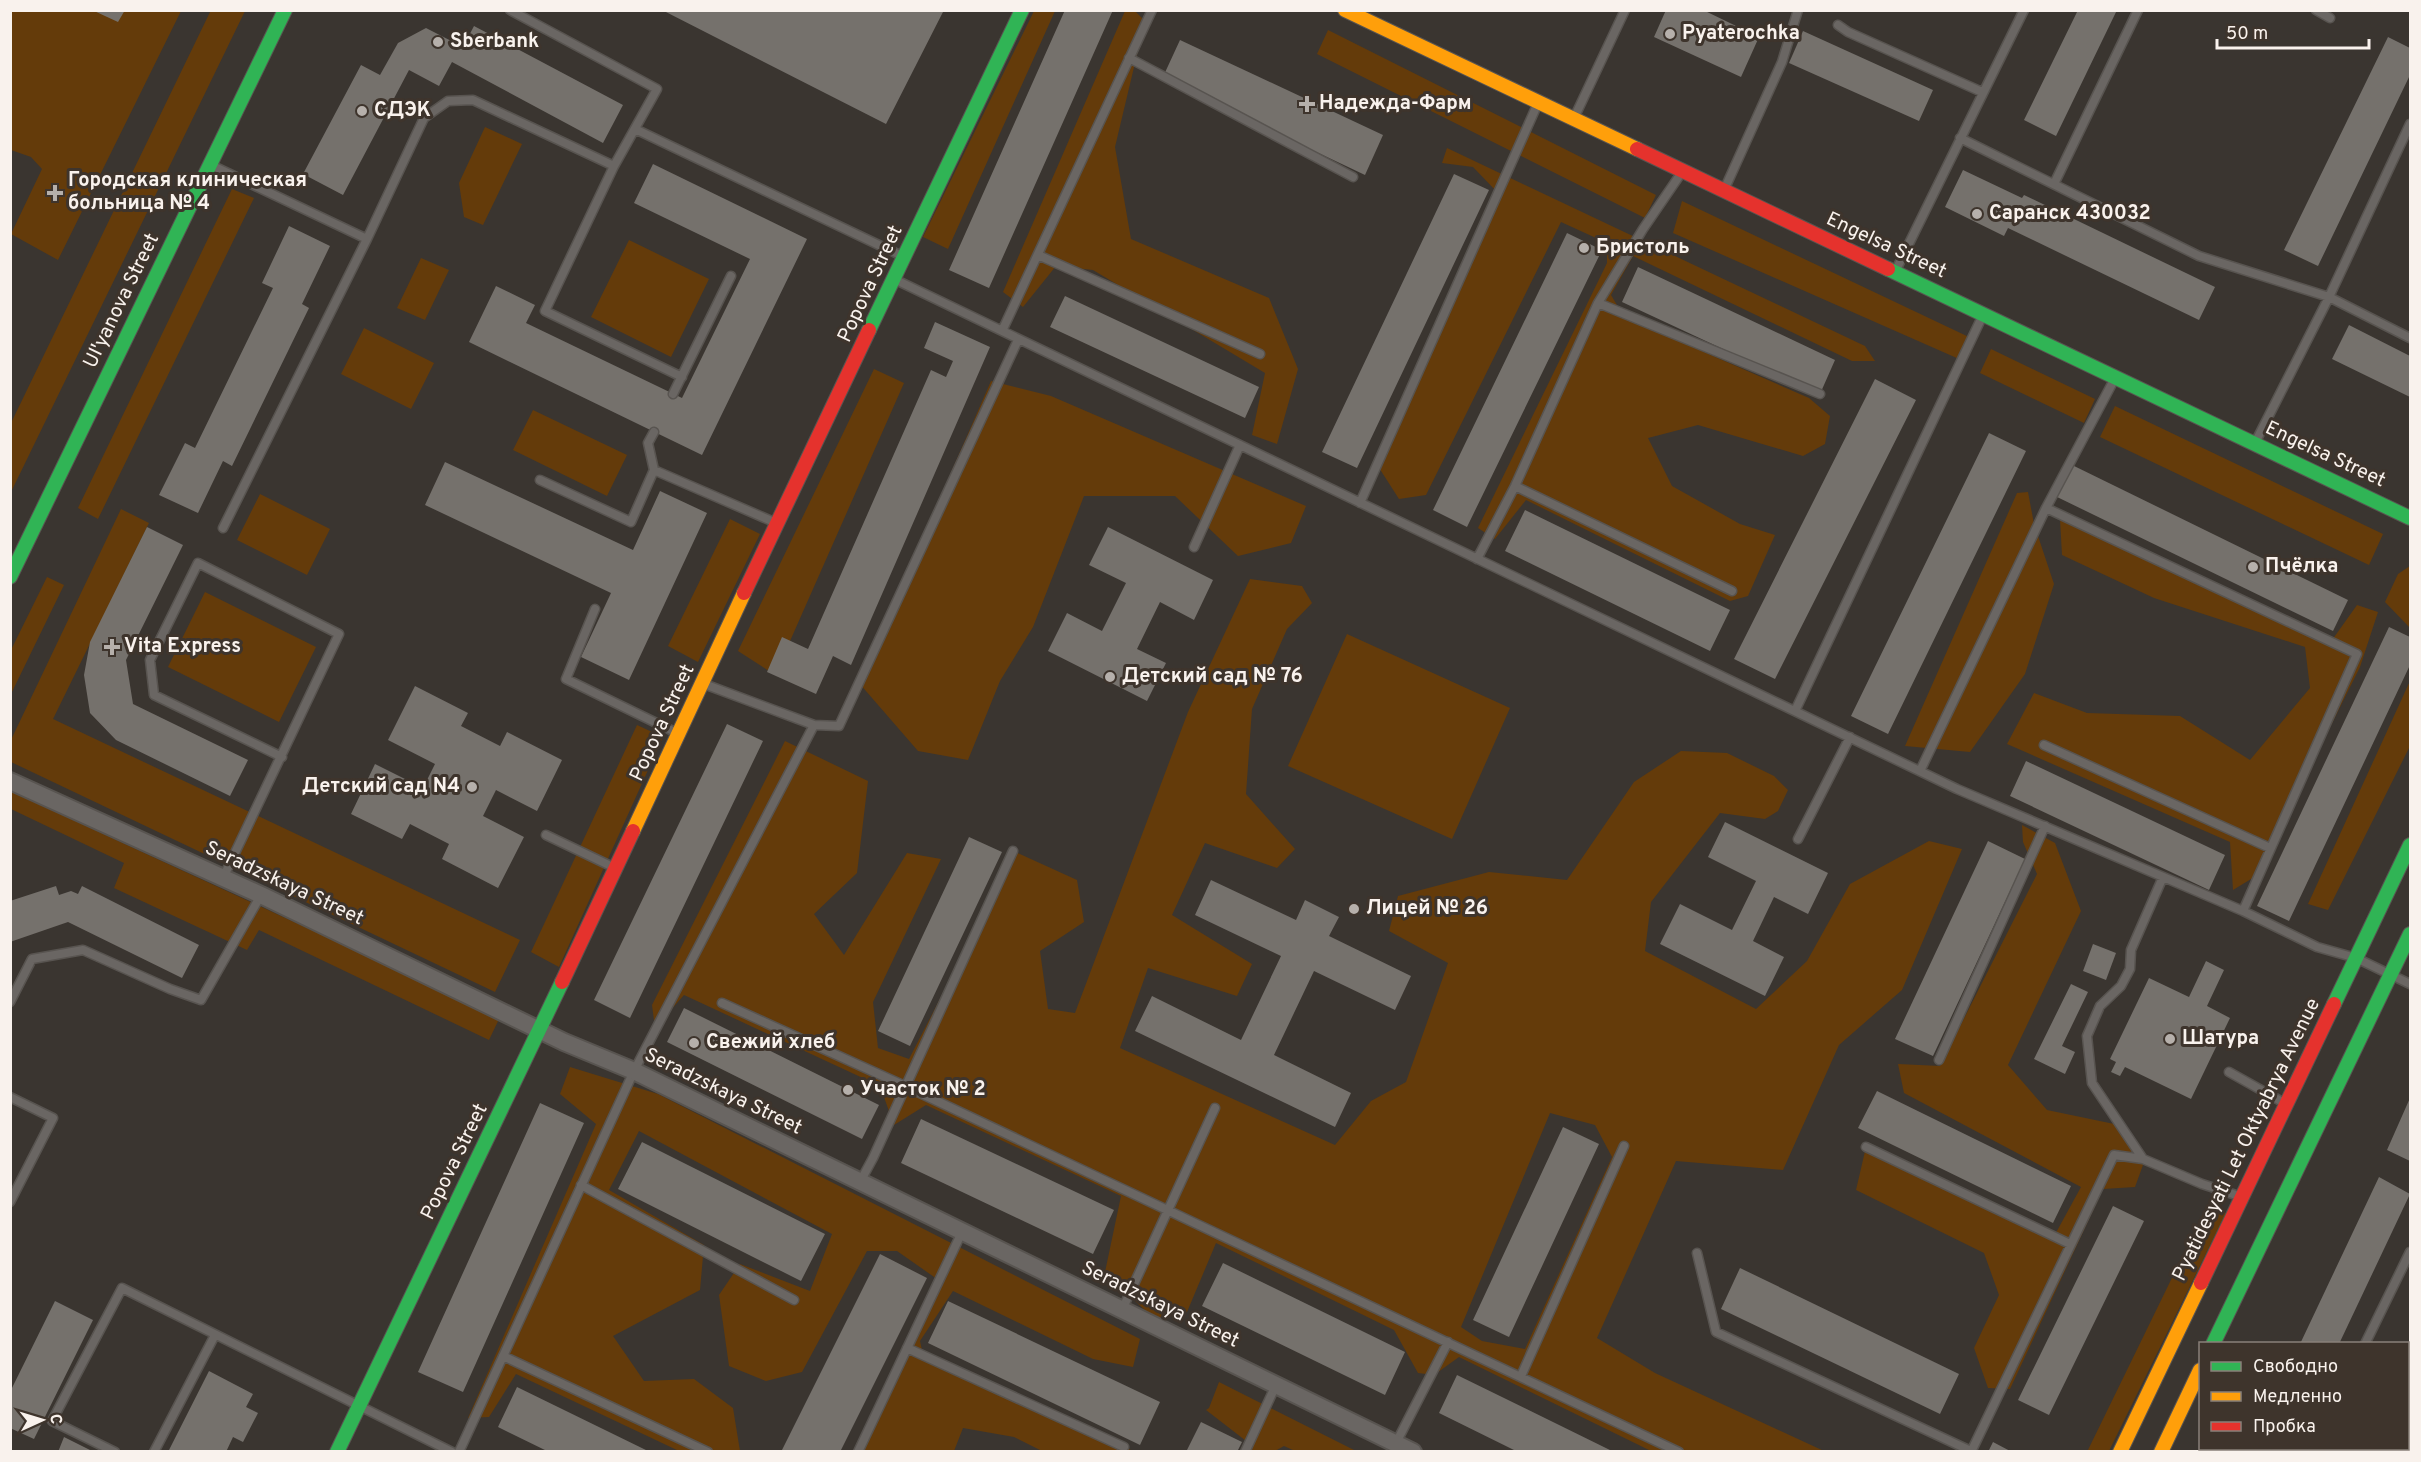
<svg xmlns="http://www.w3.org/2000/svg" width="2421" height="1462" viewBox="0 0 2421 1462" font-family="Overpass,sans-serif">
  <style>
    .green { fill: #643b0a; fill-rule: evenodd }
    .building { fill: #75716c }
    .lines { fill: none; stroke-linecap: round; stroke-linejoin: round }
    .lane-casing { stroke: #585450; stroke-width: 11 }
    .street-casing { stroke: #585450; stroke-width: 20 }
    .fast-casing { stroke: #585450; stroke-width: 16 }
    .slow-casing { stroke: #585450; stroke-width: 16 }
    .jam-casing { stroke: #585450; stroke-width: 16 }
    .lane { stroke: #6a6663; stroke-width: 8 }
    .street { stroke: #6a6663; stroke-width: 16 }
    .fast { stroke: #30b455; stroke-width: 14 }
    .slow { stroke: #ff9f0a; stroke-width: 14 }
    .jam { stroke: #e5322d; stroke-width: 14 }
    .poi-dot { fill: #b6b0ab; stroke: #3e342c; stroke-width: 2 }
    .labels { text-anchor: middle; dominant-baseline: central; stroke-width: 6; stroke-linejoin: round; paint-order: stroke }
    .poi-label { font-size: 20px; font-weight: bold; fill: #f9f2ed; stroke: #3e342c; text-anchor: start }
    .street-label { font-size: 20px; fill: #f9f2ed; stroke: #3e342c }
  </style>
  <rect width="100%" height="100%" fill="#3a3530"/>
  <path class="green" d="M211 10 245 11 11 492V423Z
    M11 11H181L58 260 11 234 42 169 31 157 11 150Z
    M1034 11H1055L948 249 923 237Z
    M1125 11H1135L1145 21 1115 147 1131 239 1269 298 1298 369 1277 444 1252 435 1265 373 1093 270 1056 266 1023 307 1003 292Z
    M1328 30 1656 195 1645 218 1317 54Z
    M485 127 522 144 483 225 464 217 459 183Z
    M1447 148 1865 346 1875 361H1852L1633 256 1611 295 1624 317 1809 398 1830 416 1825 444 1803 456 1698 425 1648 438 1672 486 1740 524 1775 535 1748 596 1730 601 1526 500 1495 539 1478 528 1607 263V243L1561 222 1426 495 1399 499 1374 460 1498 193 1473 167 1442 163Z
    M232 189 254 198 98 519 78 508Z
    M1682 201 1971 338 1959 359 1673 233Z
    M629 240 709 279 671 357 591 317Z
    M421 258 449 270 425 320 397 308Z
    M364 328 434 363 411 409 341 374Z
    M1991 349 2095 399 2084 423 1980 373Z
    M874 369 904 383 775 675 738 651Z
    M991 381 1051 396 1306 506 1291 543 1238 556 1175 496H1084L1033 627 1000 681 968 760 918 751 859 683Z
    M2115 406 2383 534 2369 565 2100 437Z
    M533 410 627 455 607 496 513 450Z
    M2028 492 2034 524 2054 584 2025 674 1970 752 1905 746 2017 493Z
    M260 494 330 529 307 575 237 540Z
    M121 509 149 523 53 719 520 940 495 992 11 762 10 742Z
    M730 519 760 534 698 662 668 646Z
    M2060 519 2330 643 2357 605 2378 612 2360 667 2256 876 2233 890 2230 842 2007 744 2034 693 2087 713 2180 716 2250 760 2310 688 2305 647 2154 598 2062 555Z
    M2410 566V628L2385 602 2398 574Z
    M47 577 64 585 11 694V650Z
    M1250 579 1302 586 1312 603 1287 629 1252 709 1246 794 1295 849 1277 868 1205 843 1172 915 1252 964 1237 996 1148 968 1120 1048 1335 1145 1371 1101 1406 1082 1448 963 1389 931 1398 896 1489 872 1567 880 1634 782 1681 751 1727 753 1774 776 1788 790 1778 811 1765 819 1720 813 1651 902 1645 951 1756 1009 1807 961 1850 884 1929 841 1962 849 1902 990 1839 1045 1783 1170 1676 1161 1597 1338 1655 1373 1824 1451H1651L1459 1357 1434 1375 1418 1373 1394 1330 1216 1243 1187 1312 1154 1319 1105 1272 1121 1196 926 1105 894 1125 880 1086 684 995 655 1028 652 1005 785 741 868 781 857 873 814 914 844 955 907 853 941 859 873 1002 878 1048 909 1059 1011 861 1013 851 1077 880 1084 922 1040 951 1048 1009 1075 1013 1188 712ZM1550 1113 1595 1125 1612 1157 1525 1349 1482 1341 1461 1327Z
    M205 592 316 647 279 722 168 667Z
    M1347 634 1510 708 1452 839 1288 766Z
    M2410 681V746L2328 910 2308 904Z
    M637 725 663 737 559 967 531 952Z
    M10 791 500 1017 489 1040 259 930 247 950 114 888 124 863 11 809Z
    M2022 825 2055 843 2081 911 2008 1065 2047 1110 2119 1125 2143 1165 2135 1187 2103 1189 2010 1389 1988 1388 1974 1348 1999 1295 1984 1253 1856 1190 1866 1147 2052 1240 2081 1187 1904 1093 1898 1064 1940 1066 2037 874 2023 842Z
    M570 1067 658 1094 1140 1339 1133 1367 1093 1359 953 1291 920 1341 923 1355 1133 1451H1042L1014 1437 963 1428 954 1451H855L937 1279 897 1251H867L802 1372 766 1381 729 1366 719 1295 740 1264 810 1291 832 1234 639 1131 609 1190 704 1245 700 1290 613 1336 644 1381 694 1379 733 1408 740 1451H679L516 1374 489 1417 468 1418 596 1124 560 1094Z
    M2208 1204 2226 1213 2109 1451 2087 1452Z
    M1219 1382 1356 1451H1295L1284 1446 1275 1451H1246L1250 1444 1206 1410 1209 1408Z"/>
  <path class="building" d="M92 10H125L118 22Z
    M662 10H944L886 124Z
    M1065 10H1113L989 288 949 270Z
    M1666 10H1703L1759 37 1741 77 1654 37Z
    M2078 10H2117L2056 136 2024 120Z
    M474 26 623 105 603 143 452 62 439 86 409 70 343 195 303 174 361 65 380 75 398 43 426 28 463 47Z
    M1803 31 1933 90 1919 121 1789 63Z
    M2388 37 2410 48V75L2318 266 2284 250Z
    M1180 40 1383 135 1365 175 1162 79Z
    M653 164 807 239 702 455 469 342 496 286 535 305 526 323 682 398 750 259 634 203Z
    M1963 170 2022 198 2024 195 2215 287 2199 320 2008 228 2004 236 1945 207Z
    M1454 174 1489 190 1357 468 1322 452Z
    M289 226 330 246 302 304 309 308 232 466 223 461 198 513 159 495 185 443 195 448 273 288 262 283Z
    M1567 233 1602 250 1467 527 1433 510Z
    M1638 267 1835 360 1820 394 1622 302Z
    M1065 296 1259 387 1245 418 1050 327Z
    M935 322 990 347 851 665 833 656 816 694 767 672 782 637 808 649 931 370 946 377 953 361 924 348Z
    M2349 325 2410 356V397L2332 359Z
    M1875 379 1916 400 1775 679 1734 659Z
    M1989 433 2026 451 1888 734 1851 716Z
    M445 462 633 550 660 491 707 513 629 680 581 657 611 593 425 505Z
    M2070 464 2348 600 2333 631 2055 496Z
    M1525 510 1730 610 1710 651 1505 551Z
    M147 527 183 545 126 660 133 704 248 760 230 796 116 740 90 713 84 675 90 642Z
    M1108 527 1213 580 1194 620 1160 602 1137 649 1166 663 1147 701 1048 651 1067 613 1102 631 1126 583 1089 565Z
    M2389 627 2410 637V665L2289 921 2257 906Z
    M415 686 468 713 461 726 500 746 507 732 562 760 537 811 496 790 483 816 524 837 498 888 442 859 449 844 410 824 402 839 351 814 375 764 423 788 435 764 388 740Z
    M727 724 763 741 630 1018 594 1000Z
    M2026 761 2225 855 2209 890 2010 796Z
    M1725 822 1828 873 1808 914 1774 897 1753 941 1784 957 1765 996 1660 944 1680 904 1732 930 1756 881 1708 857Z
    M969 837 1002 852 910 1046 878 1031Z
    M1988 841 2025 859 1933 1056 1895 1039Z
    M1211 880 1296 920 1305 900 1339 917 1329 936 1411 976 1395 1010 1314 971 1274 1055 1351 1093 1335 1127 1135 1031 1152 996 1241 1040 1281 956 1195 915Z
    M56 886 59 895 71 891 78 894 82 886 199 945 182 978 68 922 10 942V901Z
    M2093 944 2116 953 2106 980 2083 971Z
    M2206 961 2224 970 2207 1006 2230 1018 2191 1099 2125 1067 2120 1076 2111 1072 2116 1062 2110 1059 2149 978 2189 997Z
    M2071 984 2088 992 2062 1046 2075 1052 2065 1074 2034 1059Z
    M684 1008 879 1105 862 1139 667 1042Z
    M1877 1091 2071 1186 2053 1223 1858 1128Z
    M2410 1098V1161L2387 1150Z
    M540 1103 584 1123 463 1392 418 1372Z
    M921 1119 1114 1210 1093 1254 901 1163Z
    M1563 1127 1599 1144 1509 1337 1473 1320Z
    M642 1142 825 1234 801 1281 618 1189Z
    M2379 1177 2410 1194 2339 1344H2300Z
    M2113 1206 2144 1221 2049 1415 2018 1400Z
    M880 1254 927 1278 840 1452H781Z
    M1223 1263 1405 1352 1385 1395 1202 1306Z
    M1740 1268 1959 1374 1940 1414 1721 1309Z
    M55 1301 93 1320 34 1439 10 1428V1392Z
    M948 1301 1160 1402 1140 1445 928 1343Z
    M209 1371 253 1394 246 1407 258 1413 243 1442 233 1437 226 1452H168Z
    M1457 1375 1614 1452H1518L1439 1413Z
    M517 1387 650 1452H549L498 1427Z
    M2408 1406 2410 1407V1445L2408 1444Z
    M1201 1422 1242 1442 1237 1452H1186Z
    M64 1437 94 1452H58Z
    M1993 1442 2012 1452H1988Z
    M2264 1449H2277L2282 1452H2263Z"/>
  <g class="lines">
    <g class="lane-casing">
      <path id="lane" d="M2316 10 2330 18
        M1838 25 1848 32 1982 92
        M1129 58 1353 177
        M1575 116 1625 10
        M635 129 902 256
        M1960 138 2199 256 2329 297 2410 338
        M211 165 367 239 223 528
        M614 166 545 311 682 377
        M2054 184 2138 10
        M1725 188 1782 62 1798 10
        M367 239 424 118 448 101 473 100 614 166 657 89 510 10
        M1038 255 1260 354
        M1895 272 2024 10
        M896 280 1957 789 2243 911 2317 947 2356 958 2410 984
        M1598 303 1820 394
        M1002 331 1152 10
        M673 394 731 276
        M2255 443 2329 297 2410 124
        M654 470 648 443 654 432
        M540 480 631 522 654 470 774 522
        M1515 486 1732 591
        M1360 503 1538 103
        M2046 508 2114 380
        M1194 547 1240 445
        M1477 559 1515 486 1598 303 1643 229 1682 172
        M595 609 566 679 677 733
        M704 684 814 725
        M1795 711 1982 317
        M2044 745 2270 848
        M1920 771 2046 508 2357 654 2243 911
        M546 835 613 867
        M1798 839 1850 737
        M223 878 339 634 198 563 150 660 154 695 282 757
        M10 1002 32 959 83 950 170 989 201 1000 261 895
        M722 1003 905 1086 1679 1452
        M1939 1060 2045 826
        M2229 1072 2286 1104
        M10 1097 53 1118 10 1202
        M1866 1147 2070 1244
        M2143 1159 2092 1083 2087 1036 2100 1006 2121 986 2130 969 2131 950 2163 877
        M860 1182 873 1158 1013 851
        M581 1185 794 1300
        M1697 1253 1716 1332 1971 1451
        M1122 1310 1215 1108
        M2365 1344 2410 1252
        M907 1348 1124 1447
        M503 1356 708 1452
        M1521 1376 1624 1146
        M2408 1396 2410 1397
        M1396 1443 1448 1342
        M2307 1448H2309
        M115 1452 52 1421 122 1288 452 1452
        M154 1452 215 1335
        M459 1452 634 1071 814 725 839 726 1018 340
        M858 1452 962 1232
        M1245 1452 1276 1385
        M1971 1452 2114 1155 2143 1159 2202 1184 2239 1196"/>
    </g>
    <g class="street-casing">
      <path id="street" d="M10 781 261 895 564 1042 634 1071 1413 1452"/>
    </g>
    <g class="fast-casing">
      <path id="fast" d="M1888 269 2410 518
        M869 330 1022 10
        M10 577 285 10
        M2334 1004 2410 845
        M2213 1344 2410 934
        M337 1452 562 982"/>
    </g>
    <g class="slow-casing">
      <path id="slow" d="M1345 10 1637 149
        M633 831 744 593
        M2120 1452 2201 1283
        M2161 1452 2200 1370"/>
    </g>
    <g class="jam-casing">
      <path id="jam" d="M1637 149 1888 269
        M744 593 869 330
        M562 982 633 831
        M2201 1283 2334 1004"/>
    </g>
    <use href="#lane" class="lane"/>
    <use href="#street" class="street"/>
    <use href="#fast" class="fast"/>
    <use href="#slow" class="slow"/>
    <use href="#jam" class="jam"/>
  </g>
  <g class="poi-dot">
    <circle cx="1670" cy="34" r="6"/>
    <circle cx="438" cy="42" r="6"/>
    <path d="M1304 95h6v6h6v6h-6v6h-6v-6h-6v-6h6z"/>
    <circle cx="362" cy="111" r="6"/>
    <path d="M52 184h6v6h6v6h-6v6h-6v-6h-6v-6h6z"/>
    <circle cx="1977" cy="214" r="6"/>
    <circle cx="1584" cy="248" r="6"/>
    <circle cx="2253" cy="567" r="6"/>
    <path d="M109 638h6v6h6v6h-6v6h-6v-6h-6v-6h6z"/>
    <circle cx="1110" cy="677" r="6"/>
    <circle cx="472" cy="787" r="6"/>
    <circle cx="1354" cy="909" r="6"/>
    <circle cx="2170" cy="1039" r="6"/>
    <circle cx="694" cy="1043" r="6"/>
    <circle cx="848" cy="1090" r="6"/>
  </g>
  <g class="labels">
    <g class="poi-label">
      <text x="1682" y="34">Pyaterochka</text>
      <text x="450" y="42">Sberbank</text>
      <text x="1319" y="104">Надежда-Фарм</text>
      <text x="374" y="111">СДЭК</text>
      <text x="68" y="181">Городская клиническая<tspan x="68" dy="23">больница № 4</tspan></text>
      <text x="1989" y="214">Саранск 430032</text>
      <text x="1596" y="248">Бристоль</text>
      <text x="2265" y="567">Пчёлка</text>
      <text x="124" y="647">Vita Express</text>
      <text x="1122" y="677">Детский сад № 76</text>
      <text x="460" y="787" text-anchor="end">Детский сад N4</text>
      <text x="1366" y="909">Лицей № 26</text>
      <text x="2182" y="1039">Шатура</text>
      <text x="706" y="1043">Свежий хлеб</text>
      <text x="860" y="1090">Участок № 2</text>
    </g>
    <g class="street-label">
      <text transform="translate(1886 246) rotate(25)">Engelsa Street</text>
      <text transform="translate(871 284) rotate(-65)">Popova Street</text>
      <text transform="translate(122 301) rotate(-64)">Ul'yanova Street</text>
      <text transform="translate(2325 455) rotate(25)">Engelsa Street</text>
      <text transform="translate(663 723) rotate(-65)">Popova Street</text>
      <text transform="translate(284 884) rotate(25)">Seradzskaya Street</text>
      <text transform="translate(723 1092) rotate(26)">Seradzskaya Street</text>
      <text transform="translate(2247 1140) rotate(-64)">Pyatidesyati Let Oktyabrya Avenue</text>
      <text transform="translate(455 1162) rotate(-64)">Popova Street</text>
      <text transform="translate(1160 1305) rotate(26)">Seradzskaya Street</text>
    </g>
  </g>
  <rect width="2421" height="1462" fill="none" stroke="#f9f2ed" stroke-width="24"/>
  <rect x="2199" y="1342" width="210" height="108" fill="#3e342c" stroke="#898079" stroke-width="1.5"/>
  <rect x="2211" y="1362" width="30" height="9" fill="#30b455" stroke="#898079" stroke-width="1.5"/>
  <text x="2253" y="1372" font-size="18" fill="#f9f2ed">Свободно</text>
  <rect x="2211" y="1392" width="30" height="9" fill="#ff9f0a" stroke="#898079" stroke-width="1.5"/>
  <text x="2253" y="1402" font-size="18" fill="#f9f2ed">Медленно</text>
  <rect x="2211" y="1422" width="30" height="9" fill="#e5322d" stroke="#898079" stroke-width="1.5"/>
  <text x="2253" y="1432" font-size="18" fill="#f9f2ed">Пробка</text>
  <g transform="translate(42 1420) rotate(86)" stroke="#3e342c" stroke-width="4.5" paint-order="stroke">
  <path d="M0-4.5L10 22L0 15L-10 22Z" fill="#f9f2ed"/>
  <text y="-9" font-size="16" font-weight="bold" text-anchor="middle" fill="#f9f2ed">С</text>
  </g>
  <path d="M2217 39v9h152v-9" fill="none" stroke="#f9f2ed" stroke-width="3"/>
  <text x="2226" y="39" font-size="18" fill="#f9f2ed" stroke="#3e342c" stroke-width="4.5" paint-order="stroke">50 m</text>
</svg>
